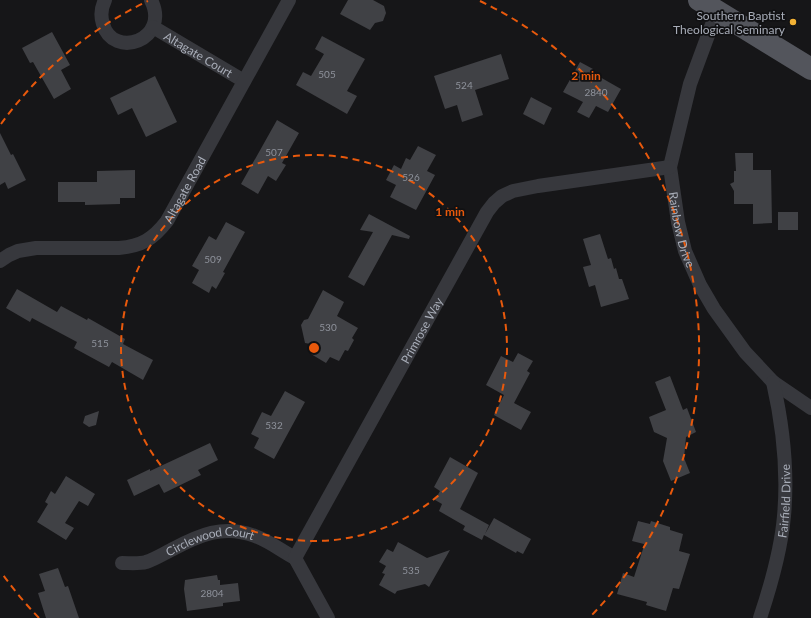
<svg xmlns="http://www.w3.org/2000/svg" width="811" height="618" viewBox="0 0 811 618" font-family="Lato,sans-serif">
  <style>
    .building { fill: #404145 }
    .lines { fill: none; stroke-linecap: round; stroke-linejoin: round }
    .street { stroke: #37383d; stroke-width: 14 }
    .primary { stroke: #53555c; stroke-width: 22 }
    .ring { fill: none; stroke: #e8590c; stroke-width: 2; stroke-dasharray: 7 5 }
    .poi-dot { fill: #f2b134; stroke: #111113; stroke-width: 1.5 }
    .labels { text-anchor: middle; dominant-baseline: central; stroke-width: 3.5; stroke-linejoin: round; paint-order: stroke }
    .number-label { font-size: 10px; fill: #8e929b }
    .poi-label { font-size: 12px; fill: #a8adb8; stroke: #111113; text-anchor: end }
    .street-label { font-size: 12px; fill: #a8adb8; stroke: #111113 }
    .centre { fill: #e8590c; stroke: #111113; stroke-width: 2 }
    .ring-label { font-size: 12px; text-anchor: middle; font-weight: bold; fill: #e8590c; stroke: #111113; stroke-width: 3.5; stroke-linejoin: round; paint-order: stroke }
  </style>
  <rect width="100%" height="100%" fill="#161618"/>
  <path class="building" d="M348 0H373L384 6 386 13 383 21 375 23 370 30 340 14Z
    M52 32 70 65 61 70 71 89 54 99 33 62 30 63 22 48Z
    M322 36 365 59 347 91 357 96 347 114 296 85 303 72 311 76 324 54 315 49Z
    M501 54 509 79 475 90 483 115 462 122 457 105 445 109 434 76Z
    M580 62 593 69 591 72 621 89 608 112 596 106 589 118 577 112 583 102 563 92Z
    M155 76 177 122 146 137 132 108 118 115 110 98Z
    M531 97 552 108 544 125 523 114Z
    M277 120 299 133 282 163 286 165 276 181 268 176 258 194 241 184Z
    M0 133 11 155 13 154 26 180 8 189 5 182 0 185Z
    M418 146 436 155 427 171 435 175 416 210 390 197 396 185 386 180 394 165 401 169 406 158 410 160Z
    M735 153H753V170H771L772 223 753 224V204H734V191L730 184 734 182V171H736Z
    M135 170V198H120V204L85 205V202H58V182H97V171Z
    M778 212H798V230H778Z
    M369 214 410 236 409 239 392 235 364 286 348 277 373 232 360 230Z
    M226 222 245 232 223 272 225 273 216 289 212 286 209 293 192 283 199 270 192 266 209 236 216 240Z
    M600 234 608 259 611 258 614 269 616 268 619 279H622L629 299 601 307 595 285 589 287 583 267 591 265 583 239Z
    M17 289 57 312 61 306 87 320 88 318 125 339 123 344 153 360 143 380 112 362 109 367 74 348 77 342 32 318 30 322 6 308Z
    M323 290 344 302 337 316 358 328 352 338 354 340 348 351 345 350 339 361 330 357 326 363 311 354 316 345 305 343 301 325 304 320 308 319Z
    M518 353 533 361 527 371 530 373 514 403 531 412 521 430 494 415 504 395 486 385 501 356 513 362Z
    M670 376 683 410 687 408 696 432 686 437 684 458 690 473 671 481 663 461 667 438 654 432 649 417 666 410 655 382Z
    M285 391 305 402 274 459 254 448 259 438 251 434 262 412 271 416Z
    M99 411 96 425 89 427 83 423 85 416Z
    M210 443 218 460 198 470 201 475 164 493 159 484 134 496 127 480 150 469V471Z
    M450 457 478 473 460 509 489 525 485 534 494 518 531 539 523 554 517 551 516 553 484 535 482 540 463 530 465 526 439 511 442 504 435 500 440 491 434 487Z
    M66 476 95 494 88 506 79 501 65 523 74 528 66 540 37 522 48 504 45 502 51 491 55 494Z
    M638 521 650 524 651 521 670 527V530L683 534 679 551 690 554 679 589 673 588 666 611 646 605 647 602 617 594 623 573 634 577 643 549 644 544 632 541Z
    M398 542 427 558 450 550 429 587 425 584 397 591 395 594 379 585 385 574 382 573 386 566 379 562 387 549 393 552Z
    M58 568 65 587 68 586 79 618H46L38 593 45 591 39 574Z
    M217 575 218 580H220V585L238 583 240 601 223 603V606L187 611 184 589 185 580Z"/>
  <g class="lines">
    <g class="street">
      <path d="M105 0C101 8 100 15 103 24 113 60 171 40 151 0"/>
      <path id="s1" d="M717 11 690 84 670 167 678 222 685 251 700 285 714 309 745 352 773 382 811 408"/>
      <path id="s2" d="M153 27 244 81"/>
      <path id="s3" d="M0 261 9 255 18 251 36 248H119C142 246 153 239 167 221L289 0"/>
      <path id="s4" d="M122 563C130 563 139 564 146 562 155 559 163 554 171 550 199 535 223 524 255 536 269 541 282 551 295 558"/>
      <path id="s5" d="M328 618 295 558 487 212 494 203 502 196 513 191 538 186 670 167"/>
      <path id="s6" d="M760 618C771 585 781 551 784 516 788 472 783 426 773 382"/>
    </g>
    <path class="primary" d="M699 0 811 69"/>
  </g>
  <g class="ring">
    <circle cx="314" cy="348" r="193"/>
    <path d="M39 618A385 385 0 0 1 1 572M1 124A385 385 0 0 1 148 1M480 1A385 385 0 0 1 589 618"/>
  </g>
  <circle class="poi-dot" cx="793" cy="22" r="4"/>
  <g class="labels">
    <g class="number-label">
      <text x="327" y="74">505</text>
      <text x="464" y="85">524</text>
      <text x="596" y="92">2840</text>
      <text x="274" y="152">507</text>
      <text x="411" y="177">526</text>
      <text x="213" y="259">509</text>
      <text x="328" y="327">530</text>
      <text x="100" y="343">515</text>
      <text x="274" y="425">532</text>
      <text x="411" y="570">535</text>
      <text x="212" y="593">2804</text>
    </g>
    <g class="poi-label">
      <text x="785" y="15">Southern Baptist<tspan x="785" dy="14">Theological Seminary</tspan></text>
    </g>
    <g class="street-label">
      <text stroke="none"><textPath href="#s2" startOffset="53">Altagate Court</textPath></text>
      <text stroke="none"><textPath href="#s3" startOffset="215">Altagate Road</textPath></text>
      <text stroke="none"><textPath href="#s1" startOffset="227">Rainbow Drive</textPath></text>
      <text stroke="none"><textPath href="#s5" startOffset="329">Primrose Way</textPath></text>
      <text stroke="none"><textPath href="#s6" startOffset="120">Fairfield Drive</textPath></text>
      <text stroke="none"><textPath href="#s4" startOffset="93">Circlewood Court</textPath></text>
    </g>
  </g>
  <circle cx="314" cy="348" r="6" class="centre"/>
  <g class="ring-label">
    <text x="586" y="80">2 min</text>
    <text x="450" y="216">1 min</text>
  </g>
</svg>
